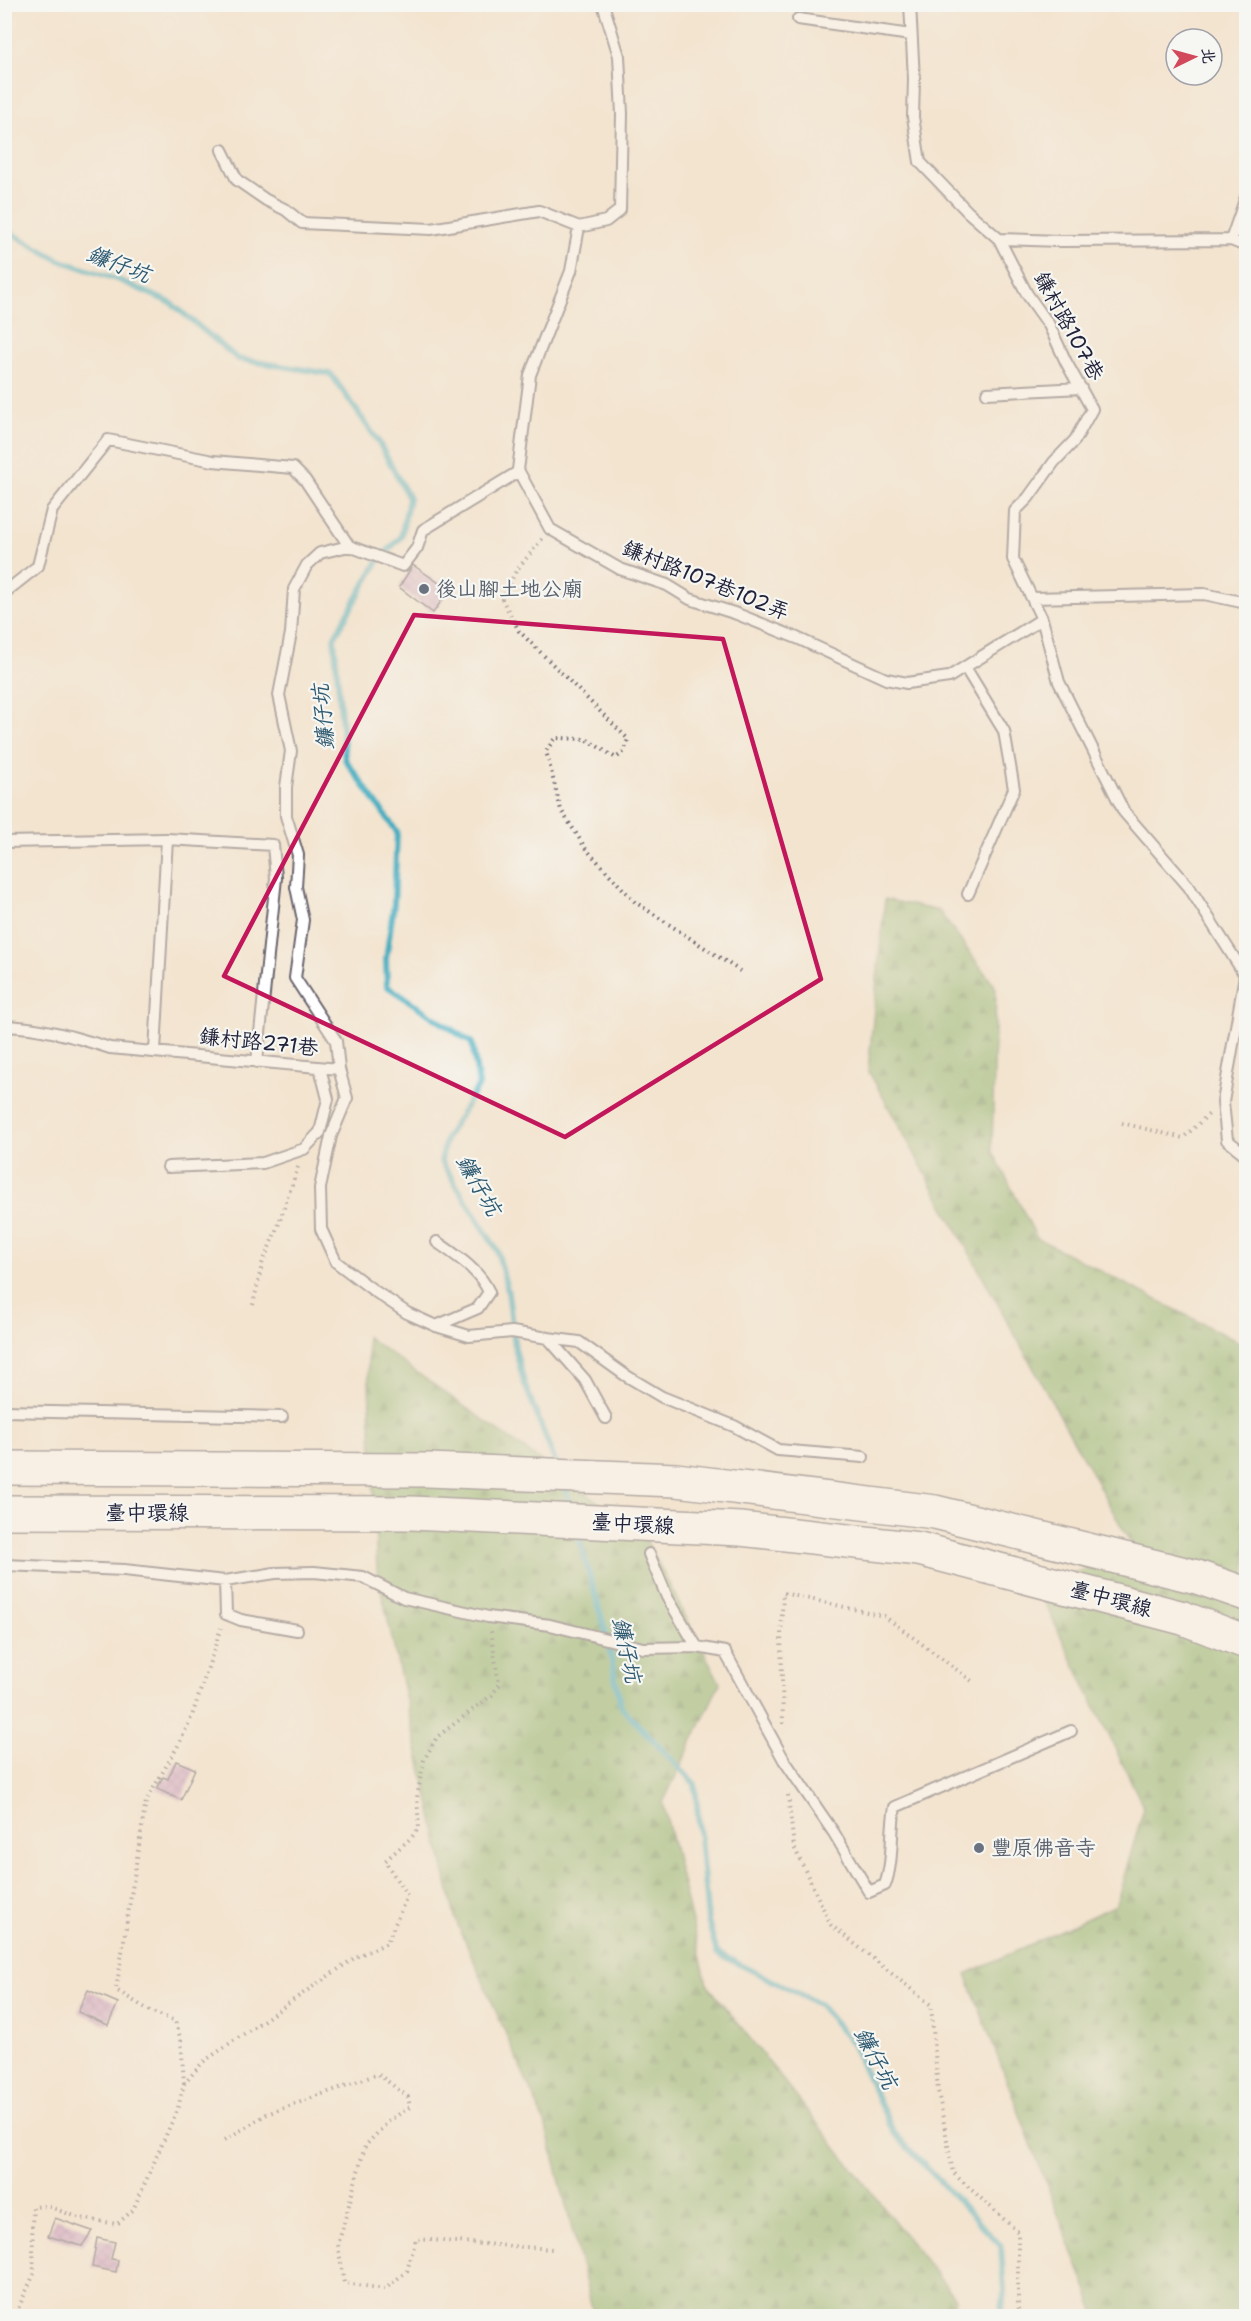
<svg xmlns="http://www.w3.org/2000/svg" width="1251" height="2321" viewBox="0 0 1251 2321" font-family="'Shantell Sans','LXGW WenKai TC',sans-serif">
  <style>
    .forest { fill: url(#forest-firs); stroke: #546b54; stroke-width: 1.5 }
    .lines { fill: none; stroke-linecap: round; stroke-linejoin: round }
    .stream { stroke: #41acbf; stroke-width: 6 }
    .building { fill: url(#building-cross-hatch) }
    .lane-casing { stroke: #6b666f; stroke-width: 14 }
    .highway-casing { stroke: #6b666f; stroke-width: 36 }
    .path { stroke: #6b666f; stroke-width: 4; stroke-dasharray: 1.5 4.5; stroke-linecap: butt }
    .lane { stroke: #fff; stroke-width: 10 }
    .highway { stroke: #fff; stroke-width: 33 }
    .marked { fill: none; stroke: #c2185b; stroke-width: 4.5; stroke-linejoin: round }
    .worship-dot { fill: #6b7280; stroke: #f6f6f2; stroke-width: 2 }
    .labels { text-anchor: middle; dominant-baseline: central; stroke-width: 4.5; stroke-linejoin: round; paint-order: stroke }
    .street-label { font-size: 21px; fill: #22223b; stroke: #f6f6f2 }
    .worship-label { font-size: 21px; fill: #5b616d; stroke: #f6f6f2; text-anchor: start }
    .water-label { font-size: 22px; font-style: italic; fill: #2e5970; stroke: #f6f6f2 }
  </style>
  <defs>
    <pattern id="forest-firs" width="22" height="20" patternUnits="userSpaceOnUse" patternTransform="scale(1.5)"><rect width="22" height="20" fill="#87b46c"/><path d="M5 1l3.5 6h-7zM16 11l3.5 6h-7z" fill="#6e925a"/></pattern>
    <pattern id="building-cross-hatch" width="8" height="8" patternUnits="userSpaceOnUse" patternTransform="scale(1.5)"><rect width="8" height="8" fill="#c995c4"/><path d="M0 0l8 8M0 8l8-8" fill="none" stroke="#a379a0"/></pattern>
  </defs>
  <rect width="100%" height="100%" fill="#f6f6f2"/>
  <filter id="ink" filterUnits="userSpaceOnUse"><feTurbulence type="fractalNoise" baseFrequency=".0167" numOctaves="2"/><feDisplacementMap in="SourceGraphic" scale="12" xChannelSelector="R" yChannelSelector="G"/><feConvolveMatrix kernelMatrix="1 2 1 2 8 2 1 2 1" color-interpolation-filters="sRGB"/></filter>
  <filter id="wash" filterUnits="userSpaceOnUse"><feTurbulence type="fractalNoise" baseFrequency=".008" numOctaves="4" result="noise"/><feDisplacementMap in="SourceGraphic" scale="24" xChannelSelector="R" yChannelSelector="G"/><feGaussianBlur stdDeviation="1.35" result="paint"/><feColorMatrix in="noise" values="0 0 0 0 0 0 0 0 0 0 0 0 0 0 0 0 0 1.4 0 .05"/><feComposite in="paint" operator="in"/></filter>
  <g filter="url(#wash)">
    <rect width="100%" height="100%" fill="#f3e4cf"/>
    <path class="forest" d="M885 899 939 911 996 988 992 1150 1037 1238 1246 1346V2316H1097L966 1974 1116 1905 1144 1808 1036 1585 1136 1553 868 1070Z
      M367 1337 643 1534 720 1683 663 1803 707 1984 955 2298 952 2316H594L545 2123 455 1918 377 1572Z"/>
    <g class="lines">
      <path class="stream" d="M4 229 59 260 121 281 171 303 238 359 331 374 378 441 409 498 401 537 378 561 334 638 345 759 397 832 394 903 386 959 387 986 472 1043 479 1085 446 1138 441 1161 497 1250 508 1292 515 1348 524 1382 556 1464
        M564 1484 572 1512
        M577 1531 606 1633 621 1707 695 1784 708 1921 717 1953 819 2004 851 2042 894 2133 1001 2246 1004 2292 1001 2316"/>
    </g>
    <g id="blocks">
      <path class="building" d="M413 565 449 590 433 613 399 587Z
        M176 1761 195 1769 181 1800 157 1789 163 1777 168 1779Z
        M88 1990 118 2003 108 2025 78 2012Z
        M55 2218 92 2231 82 2246 48 2236Z
        M97 2238 115 2242 111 2259 118 2260 116 2272 92 2267Z"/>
    </g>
  </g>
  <g filter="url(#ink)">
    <use href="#blocks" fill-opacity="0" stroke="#6b666f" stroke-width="1.5"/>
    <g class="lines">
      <g class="lane-casing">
        <path id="lane" d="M910 4 914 79 913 117 920 162 968 212 999 239 1060 241 1231 240 1246 246
          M798 19 911 35
          M222 150 237 180 266 200 286 210 302 223 431 229 539 211 579 227 606 221 620 210 622 114 619 56 603 4
          M579 227 571 271 530 375 518 470 550 529 620 569 667 585 690 599 737 614 797 638 886 679 907 683 949 677 1042 619
          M999 239 1027 294 1049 325 1066 362 1092 409 1075 440 1054 462 1028 498 1015 511 1013 559 1042 619 1059 682 1124 812 1189 887 1245 975 1223 1102 1227 1140 1246 1155
          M1231 240 1246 197
          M987 393 1081 388
          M4 593 38 566 52 510 108 440 213 461 293 468 305 480 349 546
          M1032 598 1204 594 1246 603
          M965 667 1004 731 1014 789 968 894
          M4 842 167 839 273 845 276 878 257 1062
          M4 1026C41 1027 75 1037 110 1048L339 1069 347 1098 331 1136 320 1188 321 1229 336 1262 373 1290 407 1313 436 1326 469 1336 512 1332 548 1338 585 1380 606 1418
          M155 1051 167 839
          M339 1069 336 1041 295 978 303 920 296 887 298 855 286 816V787L291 751 279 695 291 633 294 589 307 565 320 553 349 546 403 566 417 548 423 530 518 472
          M168 1167 263 1163 304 1149 320 1132 328 1099 320 1068
          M436 1326 478 1308 489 1292C479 1270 457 1256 437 1242
          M548 1338 579 1342 625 1375 662 1397 734 1426 778 1450 863 1457
          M4 1411 282 1417
          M649 1554 667 1597 697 1647 725 1652 784 1760 834 1833 869 1892 885 1885C894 1860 890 1833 895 1807L1071 1731
          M4 1565 124 1570 225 1581 275 1573 314 1572 363 1577 404 1598 488 1617 550 1625 643 1648 697 1647
          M225 1581 226 1614 241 1620 297 1630"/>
      </g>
      <g class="highway-casing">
        <path id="highway" d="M4 1468 428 1470 676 1480 935 1512 1197 1577 1246 1594
          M4 1512 412 1513 740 1529 919 1549 1183 1618 1246 1642"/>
      </g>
      <path class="path" d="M542 539 516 571 502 599 519 631 628 739 624 752 616 758 586 739 555 738 546 751 561 810 586 849 635 902 740 971
        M1122 1123 1183 1138 1209 1114
        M253 1305 262 1264 278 1226 298 1167
        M783 1724 781 1635 783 1593 884 1616 972 1681
        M788 1795 794 1847 831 1925 931 2005 938 2091 953 2173 1018 2232V2316
        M184 2083 181 2040 175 2021 150 2011 116 1990 146 1801 179 1744 192 1716 221 1628
        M225 2140 267 2114 378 2074 408 2097 410 2107 390 2120 365 2146 338 2245 344 2283 385 2289 407 2271 416 2239 552 2249
        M4 2314 16 2313 34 2274 32 2226 33 2207 47 2206 80 2218 117 2224 133 2210 178 2108 184 2084 203 2062 356 1957 387 1943 407 1896 385 1861 411 1838 419 1828 417 1797 424 1760 437 1737 492 1695 499 1685 491 1631"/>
      <use href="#lane" class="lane"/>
      <use href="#highway" class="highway"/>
    </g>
  </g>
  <path d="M0 0H1251V2321H0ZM414 615 723 639 821 979 565 1137 224 976Z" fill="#f3e4cf" fill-opacity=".55" fill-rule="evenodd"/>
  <path class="marked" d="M414 615 723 639 821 979 565 1137 224 976Z"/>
  <g class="worship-dot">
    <circle cx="424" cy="589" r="6"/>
    <circle cx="979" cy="1848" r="6"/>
  </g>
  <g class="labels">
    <g class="street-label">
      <text transform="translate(1069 326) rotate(61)">鎌村路107巷</text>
      <text transform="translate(706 580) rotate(22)">鎌村路107巷102弄</text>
      <text transform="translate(259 1042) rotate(6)">鎌村路271巷</text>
      <text x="147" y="1513">臺中環線</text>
      <text transform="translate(633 1524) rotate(3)">臺中環線</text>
      <text transform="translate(1111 1599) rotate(15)">臺中環線</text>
    </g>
    <g class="worship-label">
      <text x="436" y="589">後山腳土地公廟</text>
      <text x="991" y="1848">豐原佛音寺</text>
    </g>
    <g class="water-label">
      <text transform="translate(119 264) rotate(21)">鐮仔坑</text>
      <text transform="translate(323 717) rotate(-95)">鐮仔坑</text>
      <text transform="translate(479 1185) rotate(60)">鐮仔坑</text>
      <text transform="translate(627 1650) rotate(78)">鐮仔坑</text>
      <text transform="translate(876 2058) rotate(62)">鐮仔坑</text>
    </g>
  </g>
  <rect width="1251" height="2321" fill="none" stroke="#f6f6f2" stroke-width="24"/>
  <g transform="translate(1194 57) rotate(85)"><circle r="28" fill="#f6f6f2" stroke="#a1a1a9" stroke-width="1.5"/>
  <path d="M0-4.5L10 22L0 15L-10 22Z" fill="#d1495b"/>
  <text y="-9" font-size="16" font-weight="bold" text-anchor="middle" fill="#22223b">北</text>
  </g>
</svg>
